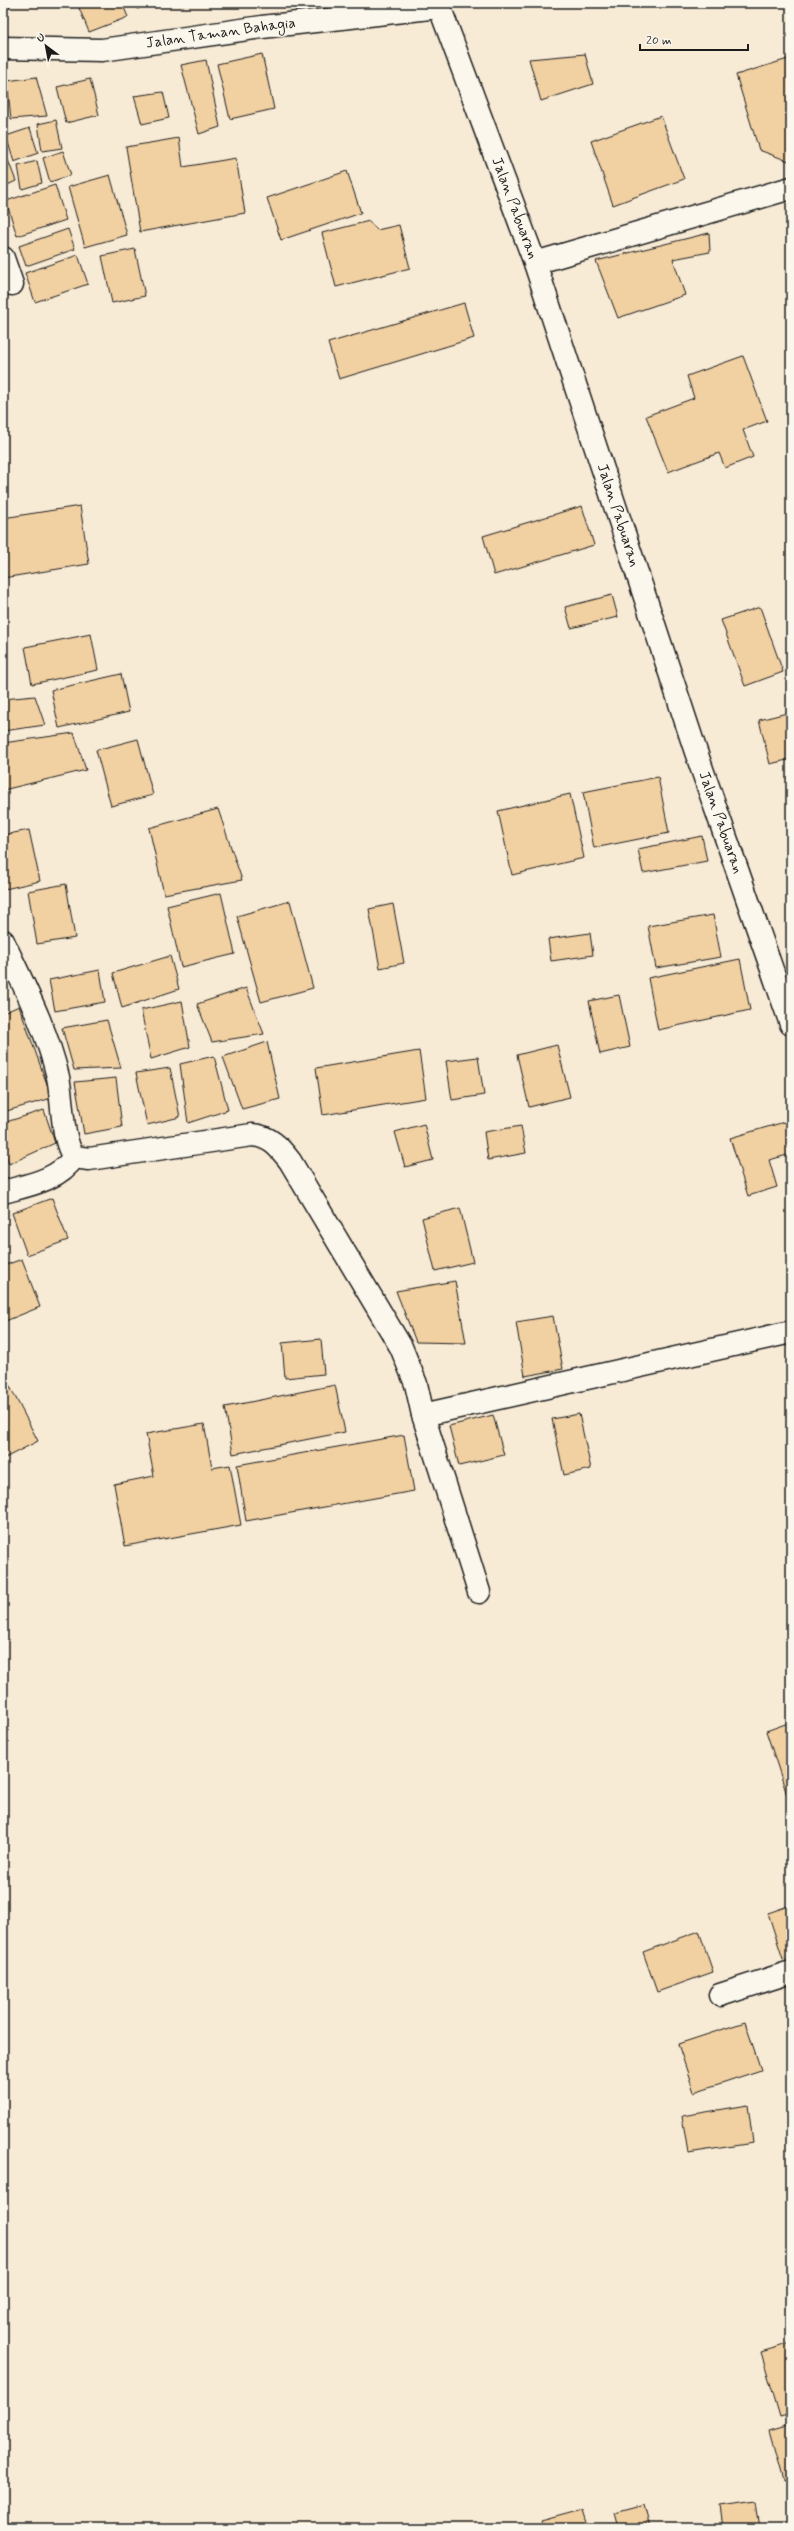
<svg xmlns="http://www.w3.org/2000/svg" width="794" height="2531" viewBox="0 0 794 2531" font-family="Mynerve,sans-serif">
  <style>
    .building { fill: #f1d0a2; stroke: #1c1c1c }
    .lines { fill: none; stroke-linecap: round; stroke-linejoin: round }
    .street-casing { stroke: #1c1c1c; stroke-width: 25 }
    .secondary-casing { stroke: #1c1c1c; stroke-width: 25 }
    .street { stroke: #fbf7ec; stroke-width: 22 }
    .secondary { stroke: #fbf7ec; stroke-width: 22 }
    .labels { text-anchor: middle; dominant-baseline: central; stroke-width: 3.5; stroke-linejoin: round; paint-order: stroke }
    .street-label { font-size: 15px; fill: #1c1c1c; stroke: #fbf7ec }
  </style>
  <rect width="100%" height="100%" fill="#f8ebd6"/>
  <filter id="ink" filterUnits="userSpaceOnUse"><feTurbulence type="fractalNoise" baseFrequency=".025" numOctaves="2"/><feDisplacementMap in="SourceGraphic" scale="8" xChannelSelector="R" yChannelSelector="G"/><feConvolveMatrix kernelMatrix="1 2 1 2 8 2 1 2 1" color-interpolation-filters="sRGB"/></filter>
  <g filter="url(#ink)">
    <path class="building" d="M3 3H7L9 8 3 10Z
      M77 3H122L128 17 89 32Z
      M135 3H153L137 9Z
      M262 54 274 109 230 119 217 64Z
      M585 54 593 84 541 101 529 59Z
      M791 58V162L759 150 736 75Z
      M206 60 220 127 199 134 181 65Z
      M36 77 47 116 11 119 7 81Z
      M90 79 99 115 66 123 57 87Z
      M163 92 169 118 142 124 134 96Z
      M661 116 684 179 613 205 591 141Z
      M56 120 62 148 42 151 38 124Z
      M30 128 38 153 14 162 6 136Z
      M179 138 183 167 236 158 245 213 140 232 126 147Z
      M3 147 16 181 3 187Z
      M63 151 71 175 50 182 43 158Z
      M37 161 42 183 22 189 18 166Z
      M347 171 361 213 281 240 267 198Z
      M110 175 127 235 85 247 68 187Z
      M55 185 66 220 17 236 6 201Z
      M369 221 377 230 399 225 410 268 336 287 322 233Z
      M68 229 75 249 26 266 19 246Z
      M709 233 710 252 673 259 685 295 618 318 596 261Z
      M135 249 145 296 112 303 102 256Z
      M78 255 88 284 35 302 25 273Z
      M464 303 474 338 339 379 328 343Z
      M743 356 767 421 743 430 753 457 725 468 719 453 668 472 646 416 694 398 687 376Z
      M80 506 89 564 3 578V518Z
      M582 506 594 545 494 575 483 536Z
      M612 595 618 617 571 628 565 607Z
      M760 607 783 672 745 686 721 620Z
      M91 634 98 670 32 684 25 647Z
      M121 674 129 712 59 728 51 690Z
      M35 696 45 725 3 731V699Z
      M791 712V759L770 764 759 720Z
      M74 733 86 770 3 790V743Z
      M138 739 153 795 111 806 96 750Z
      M658 777 669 833 594 848 583 792Z
      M570 794 584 858 512 875 498 811Z
      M218 809 242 880 164 894 149 828Z
      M29 830 40 881 5 889 3 835Z
      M702 836 707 861 643 873 638 849Z
      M66 884 75 938 37 944 28 891Z
      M221 893 235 954 181 967 167 906Z
      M290 901 313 988 261 1002 237 916Z
      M393 904 404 963 380 968 369 909Z
      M713 915 721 957 656 968 648 926Z
      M590 933 593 955 551 961 548 939Z
      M170 956 179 989 122 1008 113 973Z
      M740 959 750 1010 658 1030 648 978Z
      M100 970 105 1002 55 1011 49 980Z
      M246 988 264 1034 212 1042 197 1004Z
      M619 995 630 1047 600 1054 589 1001Z
      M182 1001 190 1047 151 1059 141 1010Z
      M19 1006 52 1098 3 1112V1013Z
      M107 1020 121 1068 74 1070 62 1028Z
      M267 1042 280 1099 242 1109 223 1057Z
      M557 1045 570 1097 529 1107 517 1055Z
      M419 1051 426 1098 323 1115 316 1068Z
      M214 1056 228 1110 188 1123 180 1064Z
      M478 1057 484 1095 452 1100 446 1061Z
      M170 1068 180 1117 147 1125 136 1073Z
      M116 1078 122 1127 84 1134 75 1082Z
      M44 1110 55 1143 9 1164 3 1145V1123Z
      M791 1120V1154L769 1160 777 1187 748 1196 730 1138Z
      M424 1124 433 1160 405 1167 395 1132Z
      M521 1126 526 1153 488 1160 484 1132Z
      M52 1198 68 1240 27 1255 12 1213Z
      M460 1208 473 1262 435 1271 422 1218Z
      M22 1259 40 1307 3 1322V1266Z
      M455 1281 466 1343 416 1342 396 1291Z
      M553 1316 563 1369 525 1376 516 1322Z
      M321 1339 324 1374 285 1378 282 1343Z
      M3 1373 38 1441 3 1459Z
      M335 1385 345 1432 233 1454 225 1407Z
      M579 1414 591 1469 564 1475 552 1419Z
      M493 1415 504 1455 459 1466 449 1426Z
      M204 1424 212 1468 230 1465 241 1525 125 1546 114 1484 154 1476 146 1434Z
      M404 1435 414 1491 246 1521 237 1465Z
      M791 1722V1807L766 1731Z
      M791 1905V1956L783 1959 768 1913Z
      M699 1931 713 1972 657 1992 643 1952Z
      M745 2022 761 2070 694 2092 678 2044Z
      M748 2105 753 2143 688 2153 682 2116Z
      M791 2343V2414L780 2417 761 2352Z
      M791 2424V2479L784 2481 770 2430Z
      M756 2501 760 2528H723L720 2506Z
      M644 2505 650 2528H618L614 2513Z
      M582 2509 588 2528H544L542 2520Z"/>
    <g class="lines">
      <g class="street-casing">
        <g id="street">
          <path id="s1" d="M3 48 102 50 262 27 439 7"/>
          <path d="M3 258 12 284"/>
          <path d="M535 263 791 188"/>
          <path d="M3 941C23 984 47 1030 58 1077 63 1100 61 1139 74 1157L89 1159 252 1135C270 1136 279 1147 290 1161L401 1347 416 1384 423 1415 791 1332"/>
          <path d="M3 1192C29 1185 59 1180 74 1157"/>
          <path d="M423 1415 479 1592"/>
          <path d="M720 1995 791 1972"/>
        </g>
      </g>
      <g class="secondary-casing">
        <g id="secondary">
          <path id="s2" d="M438 3 535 263 696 752 791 1024"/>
        </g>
      </g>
      <use href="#street" class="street"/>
      <use href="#secondary" class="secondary"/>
    </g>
  </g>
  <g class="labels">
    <g class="street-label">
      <text stroke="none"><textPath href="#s1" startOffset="219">Jalan Taman Bahagia</textPath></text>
      <text stroke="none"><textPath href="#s2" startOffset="219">Jalan Pabuaran</textPath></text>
      <text stroke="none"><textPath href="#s2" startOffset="543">Jalan Pabuaran</textPath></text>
      <text stroke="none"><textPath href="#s2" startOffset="867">Jalan Pabuaran</textPath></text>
    </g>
  </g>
  <rect width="794" height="2531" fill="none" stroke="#fbf7ec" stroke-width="16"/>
  <rect x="8" y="8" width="778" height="2515" fill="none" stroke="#1c1c1c" stroke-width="1.5" filter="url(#ink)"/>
  <g transform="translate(46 46) rotate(328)" stroke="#fbf7ec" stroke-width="3" paint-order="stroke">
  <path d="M0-3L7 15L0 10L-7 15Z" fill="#1c1c1c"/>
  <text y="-6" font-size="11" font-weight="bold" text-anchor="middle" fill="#1c1c1c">U</text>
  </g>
  <path d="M640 44v6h108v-6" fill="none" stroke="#1c1c1c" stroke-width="2"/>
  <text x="646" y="44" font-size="12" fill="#1c1c1c" stroke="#fbf7ec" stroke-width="3" paint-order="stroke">20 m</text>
</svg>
